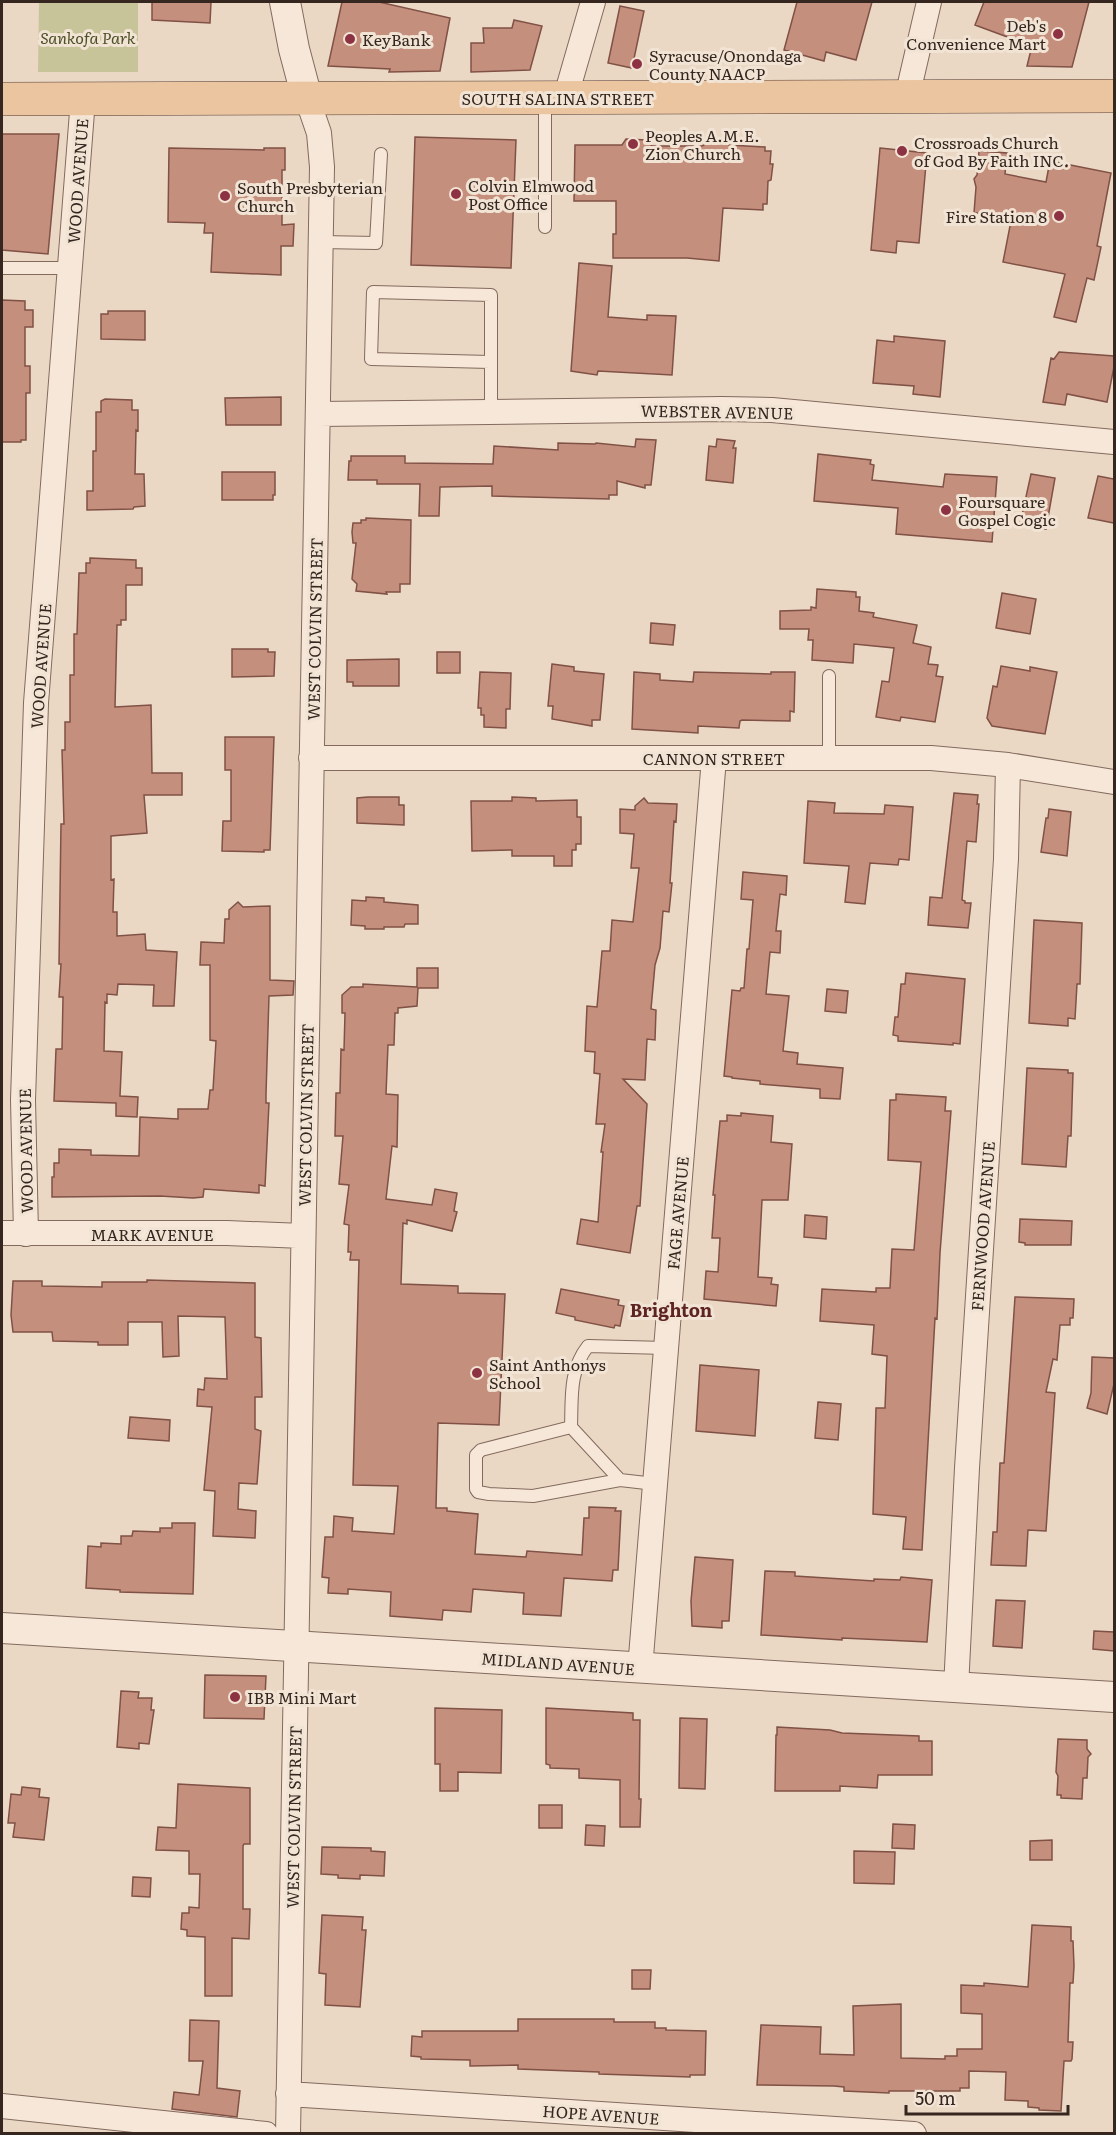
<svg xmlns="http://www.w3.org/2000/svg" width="1116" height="2135" viewBox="0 0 1116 2135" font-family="Literata,serif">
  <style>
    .green { fill: #c7c49a }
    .building { fill: #c58f7e; stroke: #805145; stroke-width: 1.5 }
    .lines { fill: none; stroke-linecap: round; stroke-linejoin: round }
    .service-casing { stroke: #836a5d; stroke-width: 14 }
    .minor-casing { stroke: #836a5d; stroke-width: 26 }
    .tertiary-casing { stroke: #836a5d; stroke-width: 32 }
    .primary-casing { stroke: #523a31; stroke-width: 34 }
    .service { stroke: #f6e7d8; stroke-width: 12 }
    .minor { stroke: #f6e7d8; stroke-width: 24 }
    .tertiary { stroke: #f6e7d8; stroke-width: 30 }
    .primary { stroke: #eac5a0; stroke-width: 33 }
    .poi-dot { fill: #8d3243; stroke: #f2e4d4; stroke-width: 2 }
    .labels { text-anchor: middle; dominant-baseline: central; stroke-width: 6; stroke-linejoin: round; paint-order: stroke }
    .poi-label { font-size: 16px; fill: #35261f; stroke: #f2e4d4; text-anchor: start }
    .park-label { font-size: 16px; font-style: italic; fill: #4d4f28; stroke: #f2e4d4 }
    .street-label { font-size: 16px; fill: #35261f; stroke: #f2e4d4 }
    .neighbourhood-label { font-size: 18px; font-weight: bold; fill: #5e2423; stroke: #f2e4d4 }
  </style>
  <rect width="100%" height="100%" fill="#ead8c5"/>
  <path class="green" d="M39 2H138V72H38Z"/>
  <path class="building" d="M152 2H211L210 23 152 20Z
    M342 2H379L450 18 440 71 389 72 390 69 328 66Z
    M797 2H872L856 60 826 52 824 61 784 50Z
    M984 2H1089L1072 67 1027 66 1032 46 975 25Z
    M620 6 644 11 632 68 608 63Z
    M514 20 542 26 530 70 471 72V43H484L483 28H512Z
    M2 134H59L48 254 2 250Z
    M415 137 516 140 511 268 411 265Z
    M626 139 647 140 652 146H702L704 145 705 140 730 141 729 145 765 147V151H771L770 164H773L771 180 768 181 767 204H763V210L723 208 719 261 687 258H613V234H616V201H574L575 145H622Z
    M169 148 264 150V148H285V170H282V225L294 224 293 246H281V275L211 272 213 233H204L205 223 168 222Z
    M880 148 927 153 919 243 897 241 896 253 871 250Z
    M979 151 1007 153 1005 174 1046 182 1050 161 1111 173 1097 246 1101 247 1094 280 1087 278 1076 322 1054 317 1065 274 1003 262 1011 221 980 219V213H974L976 187 974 179 977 175Z
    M579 263 612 266 608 317 647 320V315L676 316 672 375 598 371 597 375 571 371Z
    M2 300 25 301V310H33V327H25V366H30V393H26V440H21V442H2Z
    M108 311H145V340L101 339V314H108Z
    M894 336 945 341 940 397 913 394 914 386 873 383 877 340 894 342Z
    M1059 352 1114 356V367L1107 402 1067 394 1065 405 1043 402 1051 358 1054 359Z
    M281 397V425H226L225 398Z
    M105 399 132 400V410H138V431L136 430 135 474H144L145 506 134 507 133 509 87 510V491H93V451H96V412H101V401Z
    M636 439 656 440 651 485H645V488L617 481V495H609V499L492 496V486L440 487 439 516H419L420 484H377V480H348L349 461H351V456H405V463L493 464 494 446 558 450V443L595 444 596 443 635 447Z
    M717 439 735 441 733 448H736L733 483 706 480 709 446 716 447Z
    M818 454 871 460 870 464 874 465 872 480 943 487 945 474 997 477 992 542 896 534 898 508 814 501Z
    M222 472H275V495H273V500H222Z
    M1031 474 1055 478 1046 529 1020 524Z
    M1098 476 1114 479V523L1088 518Z
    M366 518 411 520 410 584H400V592H386L387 594 356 591 357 584 352 579 356 543H353L352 532 353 523H361V520H366Z
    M90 558 136 560V568H142V585H126V620H121V625H117L115 707 151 705 152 773H182V795H144L147 833 111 836V880L114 879 113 912H117V936L145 934 146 950 177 952 174 1006H153L154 985 118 984 117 995 107 994V1003L105 1002 104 1051 122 1052 120 1096 138 1097 137 1117 116 1116V1103L54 1101 56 1049H62L63 997H59L61 964H59L61 824H64L62 750H65V722H70V675H74V634H77L79 573H86V563H90Z
    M817 589 856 592V597H860L859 611 874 613 873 617 917 625 913 643 931 647 928 664 938 665 936 676 943 677 935 722 901 717 900 721 876 717 882 681 889 682 894 648 854 644 853 663 812 660 813 640H808L809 629H780V611L811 610V607L816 608Z
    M1002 593 1036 599 1030 634 996 628Z
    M651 623 675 625 673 645 650 643Z
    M232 649H268V652H275L274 676 232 677Z
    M437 652H460V673H437Z
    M399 659V686H353V682H347V660Z
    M552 664 574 667V671L604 674 600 720H592V726L552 719 553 706H548Z
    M1001 666 1030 671V667L1057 672 1045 734 992 726 987 718 993 686 997 687Z
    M480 672 511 673 510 709H506V728L484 727V715H481V708H478Z
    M634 672 660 674V680L693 682 694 672 771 674V672H795L794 712 790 711V721L742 720 740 721 739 728 698 726V733L632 729Z
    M225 737H274L270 850H264V852L222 851 223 821H231V770H225Z
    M954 793 978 795 977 804H979L976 842 967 841 962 900 965 901V903H971L968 928 928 925 930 897 942 898Z
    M368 797H399V805H404V825L357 823V798Z
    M512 797 536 798V801L577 800V817H581V844H576V850H572V866H554V856H512V850L472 851 471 801H512Z
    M644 798 648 803 677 804 676 822 674 821 670 883H672L669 912 663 911 660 948 655 965 651 1009 656 1010 655 1040 647 1039 645 1080 623 1079 647 1104 640 1206H637L630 1253 577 1244 581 1219 598 1222 603 1152H601L605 1124H596L600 1074 594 1073 595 1052 585 1051 587 1006 597 1007 602 951H610L612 920 633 922 639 868H631L634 834 620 833V809L635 810V806Z
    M808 801 835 803 834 813 884 814 885 805 913 807 909 860 899 859 898 865 870 863 865 904 845 902 849 866 804 863Z
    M1049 809 1071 812 1067 856 1041 852 1046 818H1048Z
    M743 872 787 876 786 895 780 894 776 931H781L780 953 770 952 766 994 789 996 783 1051 798 1053 797 1064 843 1068 840 1099 820 1098V1089L760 1084V1081L732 1078V1077L724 1076 732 990 740 991 741 988H744L747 949H749L753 900 741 899Z
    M366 897 384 898V902L418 905V924H405L404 927H384V929H365V926L351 925 352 900 366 901Z
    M238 902 243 907 270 906V980L294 981 293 995 269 996 266 1094V1103H269L265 1186 259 1185V1193L204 1189 203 1197 193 1198 160 1196 52 1197V1177H54V1163H59V1149L91 1150V1155L139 1156 140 1117 178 1119V1109H208L210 1090H213L216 1041 210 1040V965H200L201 942 224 943 225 919H229V910Z
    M1034 920 1082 923 1080 984H1077L1075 1019 1068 1018V1026L1029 1023Z
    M417 968H438V988H418L417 1006 398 1008V1013H395L394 1045H388L386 1094 398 1095 397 1147 392 1146 386 1199 432 1205 435 1189 457 1193 454 1211 457 1212 452 1231 407 1220V1224L403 1223 401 1284 458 1286V1293L505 1294 499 1425 438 1423 436 1508H447V1511L478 1514 475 1554 526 1557 527 1551 582 1555 584 1518H589V1507L616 1508 615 1511H621L618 1570H613L612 1581 564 1578 561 1616 523 1614 524 1593 473 1589 471 1612 443 1610 442 1620 390 1616 391 1592 348 1589V1594L328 1593 329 1578 322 1577 325 1537H333L334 1516 353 1518 352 1531 394 1534 398 1486 353 1485 359 1260H350L351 1252H348L349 1225 344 1224 349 1185 339 1184 343 1136H335L336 1093H340L341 1049 344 1050 345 1013H342V995L351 987H363V984L417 987Z
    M906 973 965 979 960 1044 953 1043V1045L898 1041V1036L893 1035 895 1017H898L901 984H905Z
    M827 989 848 991 846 1013 825 1011Z
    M1027 1068 1068 1070V1073H1073L1071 1136H1068L1066 1167 1022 1164Z
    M896 1094 946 1097 945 1111H951L940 1253 937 1319 935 1318 922 1550 903 1549 906 1517 873 1514 876 1408H885L887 1356 872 1354 874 1325 820 1321 822 1289 876 1292V1288H890L892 1249 914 1250 921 1162 888 1160 890 1100H896Z
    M741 1113 773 1116 771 1142 792 1144 788 1200H762L758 1277 772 1278 771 1284 778 1285 776 1306 704 1299 706 1271 718 1272 720 1238H712L715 1195H713L720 1121H727V1115L741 1116Z
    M805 1215 827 1217 826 1239 804 1237Z
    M1020 1219 1072 1221 1071 1245H1025V1243L1019 1242Z
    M147 1280 255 1283V1337L261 1338 262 1397H255V1429L261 1431 257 1484 239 1483 238 1509 256 1511 255 1538 213 1536 215 1491 204 1490 212 1407 197 1406 198 1389 204 1390 205 1378 227 1379 225 1317 178 1316 179 1356 163 1357 162 1322H128V1345H98V1342L53 1341 52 1332H13L11 1315 13 1281H42V1286L102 1287V1282H147Z
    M561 1289 619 1300 618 1305 624 1306 620 1326 615 1325 614 1328 575 1320V1317L556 1313Z
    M1015 1297 1074 1299 1073 1318H1070V1325H1060L1057 1360 1053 1359 1046 1392 1055 1393 1046 1531 1028 1530 1026 1566 991 1565 993 1532H997L1000 1463H1004Z
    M1092 1357 1114 1358V1384L1107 1414 1087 1408 1091 1393Z
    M700 1365 759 1370 755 1436 696 1431Z
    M818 1402 841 1404 838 1440 815 1438Z
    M130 1417 170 1420 169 1441 128 1438Z
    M172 1523H195L193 1594 120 1592V1590L86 1588 88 1546 101 1547V1543L121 1544V1536H132L133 1531 160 1532V1528H172Z
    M695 1557 733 1560 729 1621H722V1628L692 1626 691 1601Z
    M765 1571 795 1572V1576L874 1581V1579L900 1580 901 1577 932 1580 927 1642 842 1638V1640L761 1635Z
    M996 1600 1025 1601 1022 1648 993 1646Z
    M1094 1631 1114 1632V1651L1093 1649Z
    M205 1675 266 1676 264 1719 204 1718Z
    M121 1691 139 1692 138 1698H152L151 1710H154L149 1744 139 1743V1749L117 1747Z
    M435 1708 502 1710 501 1773 458 1772V1791H440V1764H435Z
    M546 1708 633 1713V1720H640L639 1799H641L640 1827H620V1780L579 1778V1769L550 1768V1765L546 1764Z
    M680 1718 707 1719 705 1789 679 1788Z
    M777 1727 830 1730 842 1733 919 1736V1741H932V1775H878L877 1788 840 1786V1791H775L776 1735H777Z
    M1058 1739 1087 1740V1749L1091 1754 1088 1757 1087 1778H1083L1082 1799 1061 1798V1795H1057L1058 1776 1056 1772Z
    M178 1784 250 1788V1844H244L243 1846V1909H250L249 1939 232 1938V1996H205V1937L187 1936V1930L181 1929 182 1913H189V1907L199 1908 200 1874H189V1851L156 1850 158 1827 176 1828Z
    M22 1787 40 1789 39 1797 49 1798 44 1840 13 1837 15 1823H8L11 1794 21 1795Z
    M539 1805H562V1828H539Z
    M893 1824 915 1825 914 1849 892 1848Z
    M586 1825 605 1826 604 1846 585 1845Z
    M1052 1840V1860H1030V1841Z
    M322 1847 371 1848V1851L385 1852 384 1876 360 1875V1879L338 1878V1875L321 1874Z
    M854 1851 895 1852 894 1884 854 1883Z
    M133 1877 151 1878 150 1897 132 1896Z
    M322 1915 363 1917 362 1930H366L360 2007 325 2005 326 1974 319 1973Z
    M1032 1925 1071 1927V1941H1073L1074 1966 1073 1983H1070L1068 2042H1073L1072 2059 1071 2061H1064L1061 2111 1039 2110V2108L1028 2107V2101L1005 2100 1006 2072 969 2071V2088H960V2091H889V2093L844 2091V2087L834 2086 757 2085 761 2025 821 2027 820 2054 854 2055 853 2006 901 2004V2058L945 2059V2056H957V2049H982V2014L961 2013V1985L984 1986V1983L1028 1987Z
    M632 1970H651L650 1989H632Z
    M518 2019H614V2022H655V2028H666V2030L706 2031 705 2075H690V2077L599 2074V2072L518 2069V2065L470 2066V2060L421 2059V2057L411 2056 412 2036 422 2037V2031H518Z
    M190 2020 219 2021 217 2088 240 2091 237 2117 172 2109 174 2092 199 2095 203 2061H189Z"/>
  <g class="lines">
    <g class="service-casing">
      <path id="service" d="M545 227V98
        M321 242 376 243 381 154
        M2 268H70
        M490 362 371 359 373 292 491 295V412
        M829 758V676
        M571 1427 481 1450 476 1455V1489L478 1492 489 1494 533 1496 620 1480 655 1484
        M620 1480 571 1427C572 1398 569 1370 588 1346L666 1348"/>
    </g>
    <g class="minor-casing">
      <path id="minor" d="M907 97 929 2
        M565 99 593 2
        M319 414 722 409 772 410 1114 442
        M311 758H931L1008 765 1114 782
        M2 1233H227L303 1236
        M26 1234 23 1100 36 703 83 99
        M640 1669 714 758
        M956 1688 967 1468 1006 859 1008 765
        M288 2094 914 2134
        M2 2106 266 2134
        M288 2134 322 167 319 133 307 98"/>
    </g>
    <g class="tertiary-casing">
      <path id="tertiary" d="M285 2 294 49 307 98
        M2 1628 1114 1697"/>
    </g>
    <g class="primary-casing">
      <path id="primary" d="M2 99 1114 96"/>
    </g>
    <use href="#service" class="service"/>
    <use href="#minor" class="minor"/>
    <use href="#tertiary" class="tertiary"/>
    <use href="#primary" class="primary"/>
  </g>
  <g class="poi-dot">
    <circle cx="1058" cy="34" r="6"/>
    <circle cx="350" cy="39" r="6"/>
    <circle cx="637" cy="64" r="6"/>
    <circle cx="633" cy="144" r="6"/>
    <circle cx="902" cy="151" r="6"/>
    <circle cx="456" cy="194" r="6"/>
    <circle cx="225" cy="196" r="6"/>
    <circle cx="1059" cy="216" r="6"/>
    <circle cx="946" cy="510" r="6"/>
    <circle cx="477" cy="1373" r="6"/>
    <circle cx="235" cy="1697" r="6"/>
  </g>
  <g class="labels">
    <g class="poi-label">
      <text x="1046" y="25" text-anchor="end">Deb's<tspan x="1046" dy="18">Convenience Mart</tspan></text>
      <text x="362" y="39">KeyBank</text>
      <text x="649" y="55">Syracuse/Onondaga<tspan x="649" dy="18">County NAACP</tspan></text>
      <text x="645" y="135">Peoples A.M.E.<tspan x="645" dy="18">Zion Church</tspan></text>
      <text x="914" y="142">Crossroads Church<tspan x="914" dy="18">of God By Faith INC.</tspan></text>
      <text x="468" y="185">Colvin Elmwood<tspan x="468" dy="18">Post Office</tspan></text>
      <text x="237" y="187">South Presbyterian<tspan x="237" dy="18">Church</tspan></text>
      <text x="1047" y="216" text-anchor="end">Fire Station 8</text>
      <text x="958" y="501">Foursquare<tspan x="958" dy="18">Gospel Cogic</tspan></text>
      <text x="489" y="1364">Saint Anthonys<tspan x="489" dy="18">School</tspan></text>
      <text x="247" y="1697">IBB Mini Mart</text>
    </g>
    <g class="park-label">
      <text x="88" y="37">Sankofa Park</text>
    </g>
    <g class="street-label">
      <text x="558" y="98">SOUTH SALINA STREET</text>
      <text transform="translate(77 181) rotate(-86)">WOOD AVENUE</text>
      <text transform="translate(717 411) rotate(1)">WEBSTER AVENUE</text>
      <text transform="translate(314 629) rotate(-89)">WEST COLVIN STREET</text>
      <text transform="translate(40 666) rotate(-86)">WOOD AVENUE</text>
      <text x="714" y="758">CANNON STREET</text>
      <text transform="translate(305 1115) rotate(-89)">WEST COLVIN STREET</text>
      <text transform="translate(25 1151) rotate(-91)">WOOD AVENUE</text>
      <text transform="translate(677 1213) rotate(-85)">FAGE AVENUE</text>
      <text transform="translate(982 1226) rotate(-86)">FERNWOOD AVENUE</text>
      <text x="152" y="1234">MARK AVENUE</text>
      <text transform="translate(558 1663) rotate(4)">MIDLAND AVENUE</text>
      <text transform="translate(293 1817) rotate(-89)">WEST COLVIN STREET</text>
      <text transform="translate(601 2114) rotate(4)">HOPE AVENUE</text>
    </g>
    <g class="neighbourhood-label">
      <text x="671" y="1309">Brighton</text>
    </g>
  </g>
  <rect width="1116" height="2135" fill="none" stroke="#35261f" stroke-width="6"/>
  <path d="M906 2105v9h162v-9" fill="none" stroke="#35261f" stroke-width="3"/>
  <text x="915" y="2105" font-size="18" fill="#35261f" stroke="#f2e4d4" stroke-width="4.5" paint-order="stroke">50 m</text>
</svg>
